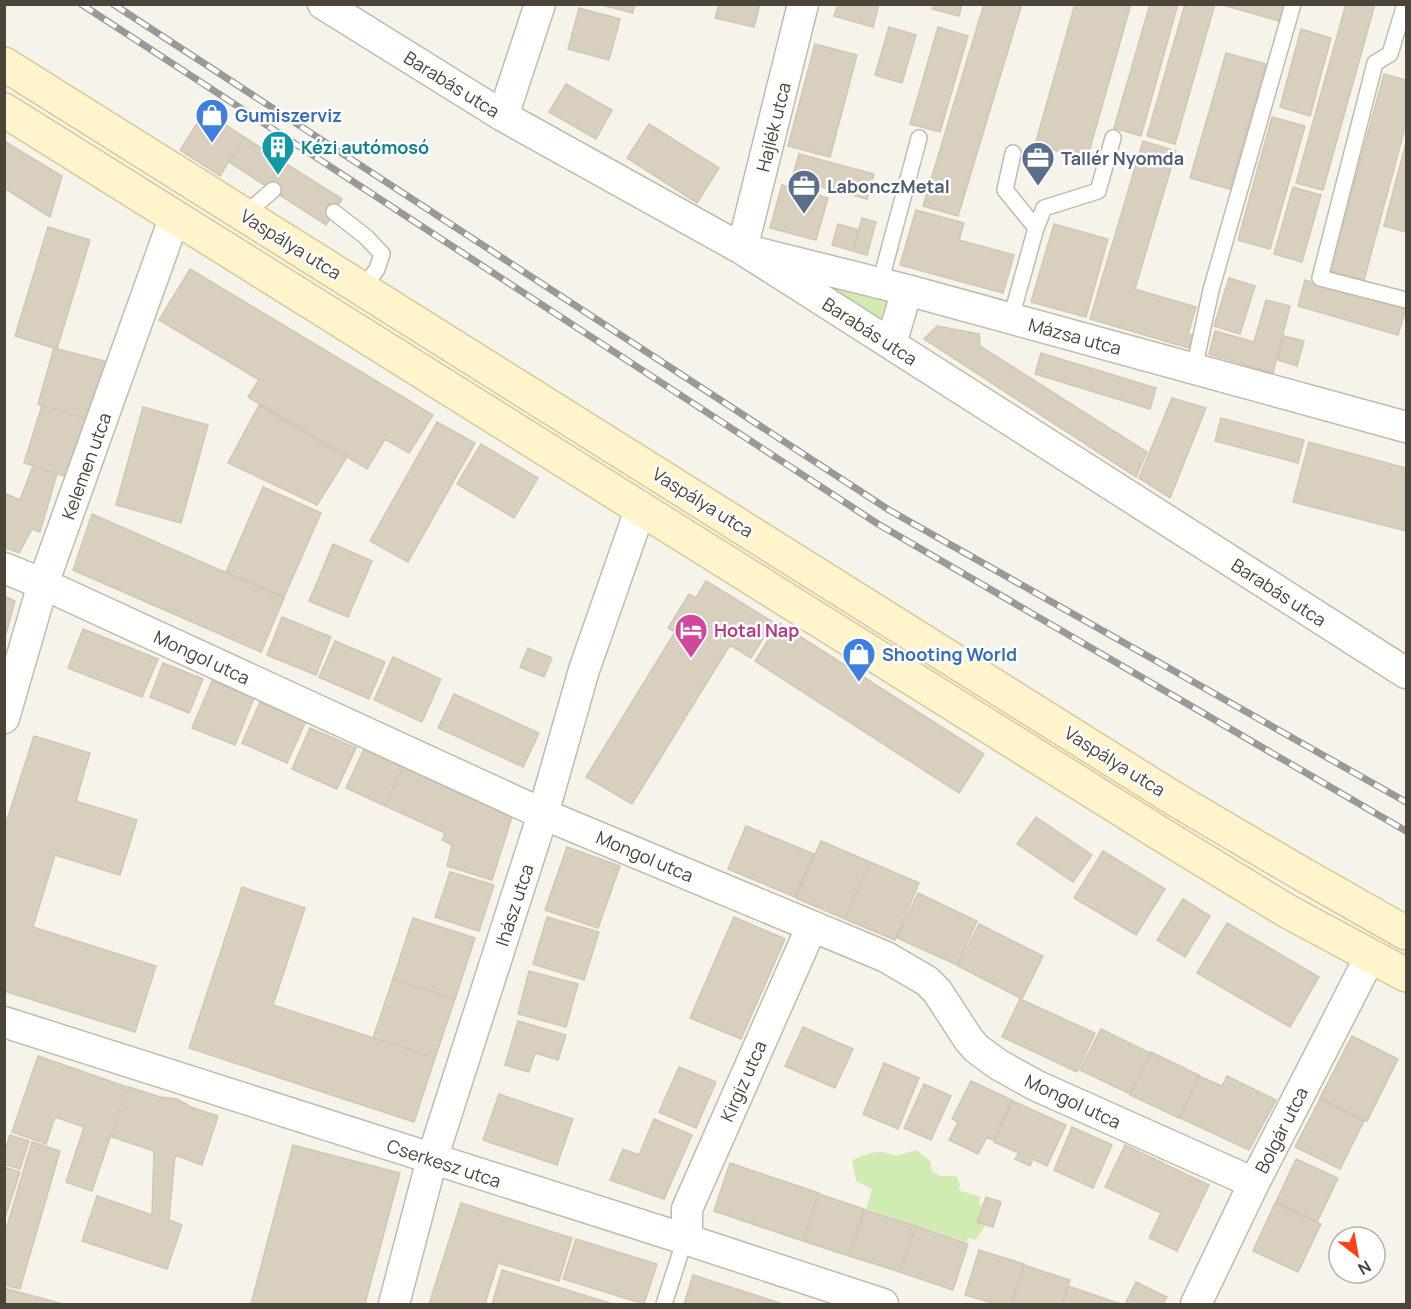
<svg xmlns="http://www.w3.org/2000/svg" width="1411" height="1309" viewBox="0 0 1411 1309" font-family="Manrope,sans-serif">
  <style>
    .green { fill: #d0ecb2 }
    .building { fill: #d8cfbf; stroke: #d3c7b2; stroke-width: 1.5 }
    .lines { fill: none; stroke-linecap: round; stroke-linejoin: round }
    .lane-casing { stroke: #c2bbac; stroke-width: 18 }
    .street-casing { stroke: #c2bbac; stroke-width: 33 }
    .secondary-casing { stroke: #d8c898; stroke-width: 36 }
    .lane { stroke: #fff; stroke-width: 15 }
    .street { stroke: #fff; stroke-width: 30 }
    .secondary { stroke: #fff4cb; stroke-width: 33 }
    .rail-casing { stroke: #999; stroke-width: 7 }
    .rail { stroke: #fff; stroke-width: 4.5; stroke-dasharray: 14; stroke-linecap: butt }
    .labels { text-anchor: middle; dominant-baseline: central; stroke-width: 5; stroke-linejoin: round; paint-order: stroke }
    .street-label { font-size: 18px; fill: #4b4438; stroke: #fff }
    .shop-label { font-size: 18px; font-weight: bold; fill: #366cbe; stroke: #fff; text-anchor: start }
    .culture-label { font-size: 18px; font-weight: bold; fill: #0d838f; stroke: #fff; text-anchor: start }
    .service-label { font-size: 18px; font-weight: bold; fill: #4e5e75; stroke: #fff; text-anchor: start }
    .hotel-label { font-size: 18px; font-weight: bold; fill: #b23c85; stroke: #fff; text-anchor: start }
  </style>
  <rect width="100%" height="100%" fill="#f6f3ea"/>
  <path class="green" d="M820 280 891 301 881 326 818 287Z
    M916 1150 930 1161 932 1171 940 1176H956L960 1185 958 1190 981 1197 979 1204 988 1209 989 1219 976 1240 968 1238 967 1242 866 1209 872 1189 856 1181 852 1160C869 1153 879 1148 896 1156Z"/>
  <path class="building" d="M598 4H635L633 13Z
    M719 4H760L754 27 715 18Z
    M838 4H879L873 27 834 16Z
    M934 4H962L959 16 932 9Z
    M984 4H1022L958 216 923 206Z
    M1075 4H1131L1087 159 1035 145Z
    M1150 4H1178L1141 136 1114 128Z
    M1185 4H1215L1175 144 1147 136Z
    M1219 4H1284L1279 21Z
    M1346 4H1375L1323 190 1296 183Z
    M579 8 620 19 609 60 568 49Z
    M889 27 916 35 902 83 875 75Z
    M938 27 968 36 940 132 910 124Z
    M1301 29 1331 38 1310 116 1280 107Z
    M815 44 857 55 830 157 788 146Z
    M1226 53 1266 64 1230 189 1190 178Z
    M1384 74 1406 80V124L1364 280 1330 271Z
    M566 84 612 110 596 139 549 112Z
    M205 111 244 137 220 176 180 150Z
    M1272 117 1305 126 1270 249 1238 240Z
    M649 124 719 168 697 203 627 158Z
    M244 137 342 199 326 225 229 162Z
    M4 141 62 176 50 217 4 188Z
    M1143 141 1176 151 1135 289 1196 307 1188 334 1193 335 1189 348 1090 319Z
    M1406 143V232L1384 226Z
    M799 154 874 174 867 199 792 179Z
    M782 185 828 198 816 240 770 228Z
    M1293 187 1321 195 1302 262 1274 254Z
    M916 210 964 223 959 240 1014 255 1003 293 900 265Z
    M862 218 876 222 867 255 853 251Z
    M838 224 859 230 853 251 832 245Z
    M1054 224 1108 239 1086 317 1031 302Z
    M48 227 90 240 57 349 15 336Z
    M190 269 433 415 409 453 385 439 367 469 248 397 259 380 159 320Z
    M1229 278 1255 286 1240 334 1214 326Z
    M1305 280 1406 309 1398 335 1298 306Z
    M1266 300 1290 306 1273 373 1209 354 1215 331 1254 342Z
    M937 326 979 334 980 346 1147 452 1136 477 924 339Z
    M1284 336 1304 341 1297 366 1278 360Z
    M54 348 108 362 89 420 38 404Z
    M1041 353 1156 388 1150 409 1035 374Z
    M1172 398 1206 408 1170 498 1139 478Z
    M42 405 89 420 71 478 24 463Z
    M259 405 347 457 317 505 228 463Z
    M143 407 208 425 181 523 116 505Z
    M1221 418 1304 440 1298 463 1215 441Z
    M437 422 475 443 408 562 370 541Z
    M1309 442 1406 468V531L1293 502Z
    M481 444 538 478 514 518 457 484Z
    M33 466 57 474 40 532 32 529 19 553 4 547V493L20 500Z
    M263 487 321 513 284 597 226 572Z
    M92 514 284 598 261 652 73 570Z
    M333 544 372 561 348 617 309 601Z
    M706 581 773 622 751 658 730 645 632 804 586 777 675 632 668 628 689 594 696 598Z
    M4 596 15 601 4 641Z
    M282 617 331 637 316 675 267 655Z
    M779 623 984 754 959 793 755 661Z
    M83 629 158 659 142 697 68 668Z
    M335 641 385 662 369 699 319 677Z
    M528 648 552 658 544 677 520 667Z
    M393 657 441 679 422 722 374 700Z
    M163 663 203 679 189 713 150 697Z
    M212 681 254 698 235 745 192 728Z
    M454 694 539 733 523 767 438 728Z
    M260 702 306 721 287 763 242 743Z
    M310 728 356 748 337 789 292 769Z
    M34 736 90 753 76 801 137 820 120 875 55 855 33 927 156 966 135 1032 4 991V829Z
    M364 749 403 767 385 806 346 788Z
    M403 767 512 817 492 880 447 866 452 845 442 840 445 833 385 806Z
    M1036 817 1092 855 1073 882 1017 844Z
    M746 826 814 854 795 897 728 869Z
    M821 841 870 862 845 919 796 898Z
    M567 847 620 866 598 928 545 910Z
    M1103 851 1165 889 1136 935 1074 898Z
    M870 862 919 883 895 940 845 919Z
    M450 872 494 885 479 931 435 917Z
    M242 887 305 908 273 1005 435 1058 414 1122 189 1048Z
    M918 893 977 921 957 965 897 938Z
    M1183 899 1210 916 1185 957 1157 940Z
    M547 917 599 932 584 980 533 964Z
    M734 917 785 939 741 1039 690 1018Z
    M413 918 475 938 455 999 393 979Z
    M1227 923 1319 977 1290 1027 1197 973Z
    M979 924 1043 956 1022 999 958 966Z
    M529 971 578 984 566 1027 518 1014Z
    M393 979 455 999 435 1058 373 1038Z
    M1020 999 1095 1033 1077 1072 1002 1037Z
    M518 1021 566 1035 558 1060 535 1053 529 1072 505 1065Z
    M803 1027 853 1049 835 1088 785 1066Z
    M1101 1029 1150 1053 1130 1094 1080 1070Z
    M1352 1036 1398 1059 1367 1121 1320 1098Z
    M1151 1052 1199 1075 1179 1118 1130 1095Z
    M38 1056 127 1087 92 1191 66 1182 84 1127 55 1117 46 1144 12 1132Z
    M884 1063 919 1078 898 1129 863 1114Z
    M679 1067 716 1082 696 1128 659 1112Z
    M1199 1076 1222 1086 1227 1076 1276 1100 1249 1150 1180 1118Z
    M971 1081 1012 1100 993 1140 987 1137 978 1154 949 1140 958 1122 952 1119Z
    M924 1084 951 1096 931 1140 904 1128Z
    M129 1087 160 1097 177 1099 191 1107 218 1116 202 1165 175 1155 169 1220 182 1225 167 1269 82 1241 97 1196 152 1215 154 1151 112 1137Z
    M499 1094 573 1119 557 1165 483 1140Z
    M1320 1099 1364 1121 1340 1169 1295 1147Z
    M1013 1101 1066 1125 1047 1166 1033 1159 1030 1166 1015 1159 1019 1153 994 1142Z
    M654 1119 692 1135 664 1199 610 1180 623 1149 639 1155Z
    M1072 1127 1112 1145 1093 1188 1054 1170Z
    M10 1135 29 1141 20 1169 4 1164V1153Z
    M32 1142 60 1151 20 1289 4 1285V1236Z
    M293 1145 400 1173 365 1304H251Z
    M1125 1145 1209 1185 1177 1251 1149 1238 1161 1213 1105 1187Z
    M1296 1159 1338 1178 1317 1222 1276 1202Z
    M730 1163 819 1193 803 1241 714 1211Z
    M4 1167 20 1172 6 1215H4Z
    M819 1194 864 1209 849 1256 803 1241Z
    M986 1197 1001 1202 993 1227 977 1222Z
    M461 1203 572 1238 559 1281 498 1263 485 1304H429Z
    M1275 1203 1321 1224 1298 1272 1253 1251Z
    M865 1210 916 1226 900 1272 849 1256Z
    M916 1226 968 1244 953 1290 900 1272Z
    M576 1239 657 1264 644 1304 563 1279Z
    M979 1250 1024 1264 1011 1304H995L965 1295Z
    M1024 1265 1070 1280 1062 1304H1012Z
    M502 1270 613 1304H492Z
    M693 1275 780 1303 779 1304H684Z
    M1136 1282 1167 1297 1163 1304H1125Z
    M1068 1286 1121 1304H1063Z
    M4 1288 63 1304H4Z"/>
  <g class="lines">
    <g class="lane-casing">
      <path id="lane" d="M1405 4 1390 54 1375 63 1320 278 1406 300
        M334 212 366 237 382 254 377 269 363 289
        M244 215 273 190
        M1036 228 1044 208 1098 191 1113 138
        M880 283 919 138
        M1011 318 1036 228 1005 190 1013 153
        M1194 369 1211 290 1293 4
        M664 1304 685 1239"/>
    </g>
    <g class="street-casing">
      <path id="street" d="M323 4 503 116 742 249 1406 673
        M803 4 742 249 907 290 1406 427
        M503 116 540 4
        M891 344 907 290
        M4 568 43 584 543 814 886 957 927 981 937 991 969 1040 977 1049 999 1065 1037 1086 1254 1183
        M4 718 43 584 175 216
        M4 1022 685 1239 883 1304
        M687 1240V1209L812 926
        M394 1304 432 1159 543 814 584 670 641 507
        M1196 1304 1254 1183 1370 957"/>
    </g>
    <g class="secondary-casing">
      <path id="secondary" d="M4 64 1173 798 1297 871 1406 933
        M4 110 1159 833 1287 911 1406 975"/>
    </g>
    <use href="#lane" class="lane"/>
    <use href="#street" class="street"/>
    <use href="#secondary" class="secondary"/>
    <g class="rail-casing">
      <path id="rail" d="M81 4 878 524 1406 831
        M113 4 889 510 1406 802"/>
    </g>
    <use href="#rail" class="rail"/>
  </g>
  <defs>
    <g id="shop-pin" transform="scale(1.725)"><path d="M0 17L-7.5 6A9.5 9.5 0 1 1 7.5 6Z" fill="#3f7fe0" stroke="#fff"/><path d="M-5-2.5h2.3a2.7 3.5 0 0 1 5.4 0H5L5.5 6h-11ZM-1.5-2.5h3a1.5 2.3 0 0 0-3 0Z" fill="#fff"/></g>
    <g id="building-pin" transform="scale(1.725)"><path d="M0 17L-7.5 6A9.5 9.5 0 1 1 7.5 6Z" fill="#0f9aa8" stroke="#fff"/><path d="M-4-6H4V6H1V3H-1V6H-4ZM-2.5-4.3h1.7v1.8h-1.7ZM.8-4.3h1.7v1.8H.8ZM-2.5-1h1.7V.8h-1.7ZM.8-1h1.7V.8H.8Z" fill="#fff"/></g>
    <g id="office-pin" transform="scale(1.725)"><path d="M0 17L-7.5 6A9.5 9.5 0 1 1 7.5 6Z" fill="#5c6f8a" stroke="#fff"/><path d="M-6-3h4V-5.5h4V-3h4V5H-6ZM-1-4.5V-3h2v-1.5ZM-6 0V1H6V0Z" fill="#fff"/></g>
    <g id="hotel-pin" transform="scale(1.725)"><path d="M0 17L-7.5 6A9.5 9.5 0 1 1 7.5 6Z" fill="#d1479c" stroke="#fff"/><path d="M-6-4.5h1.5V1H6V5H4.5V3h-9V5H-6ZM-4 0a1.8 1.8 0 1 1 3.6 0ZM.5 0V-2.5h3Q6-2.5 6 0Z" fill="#fff"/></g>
  </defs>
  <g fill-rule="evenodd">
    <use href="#shop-pin" x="212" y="115"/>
    <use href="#building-pin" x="278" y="147"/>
    <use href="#office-pin" x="1038" y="158"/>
    <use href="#office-pin" x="804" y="186"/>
    <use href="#hotel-pin" x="691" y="630"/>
    <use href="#shop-pin" x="859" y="654"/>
  </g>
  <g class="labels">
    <g class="street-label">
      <text transform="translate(452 84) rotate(32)">Barabás utca</text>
      <text transform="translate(773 127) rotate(-76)">Hajlék utca</text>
      <text transform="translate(291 244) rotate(32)">Vaspálya utca</text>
      <text transform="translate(870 331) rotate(33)">Barabás utca</text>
      <text transform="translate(1075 336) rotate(15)">Mázsa utca</text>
      <text transform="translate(86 466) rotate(-70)">Kelemen utca</text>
      <text transform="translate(703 502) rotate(32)">Vaspálya utca</text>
      <text transform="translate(1279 592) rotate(33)">Barabás utca</text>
      <text transform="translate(202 657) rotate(25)">Mongol utca</text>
      <text transform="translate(1115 761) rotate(32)">Vaspálya utca</text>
      <text transform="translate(645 856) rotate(23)">Mongol utca</text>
      <text transform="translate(514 905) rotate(-72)">Ihász utca</text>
      <text transform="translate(743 1081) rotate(-66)">Kirgiz utca</text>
      <text transform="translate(1073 1101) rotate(25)">Mongol utca</text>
      <text transform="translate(1281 1130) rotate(-63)">Bolgár utca</text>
      <text transform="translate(444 1163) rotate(18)">Cserkesz utca</text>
    </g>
    <g class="shop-label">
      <text x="235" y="115">Gumiszerviz</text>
      <text x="882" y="654">Shooting World</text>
    </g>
    <g class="culture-label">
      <text x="301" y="147">Kézi autómosó</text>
    </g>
    <g class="service-label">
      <text x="1061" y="158">Tallér Nyomda</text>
      <text x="827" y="186">LabonczMetal</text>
    </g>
    <g class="hotel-label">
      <text x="714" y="630">Hotal Nap</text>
    </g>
  </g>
  <rect width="1411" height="1309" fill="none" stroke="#4b4438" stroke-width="12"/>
  <g transform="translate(1357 1255) rotate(149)"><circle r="28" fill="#ffffff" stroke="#b7b4af" stroke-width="1.5"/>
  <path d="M0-4.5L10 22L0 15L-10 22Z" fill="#ff4118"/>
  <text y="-9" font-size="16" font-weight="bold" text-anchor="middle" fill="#4b4438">N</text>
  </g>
</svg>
